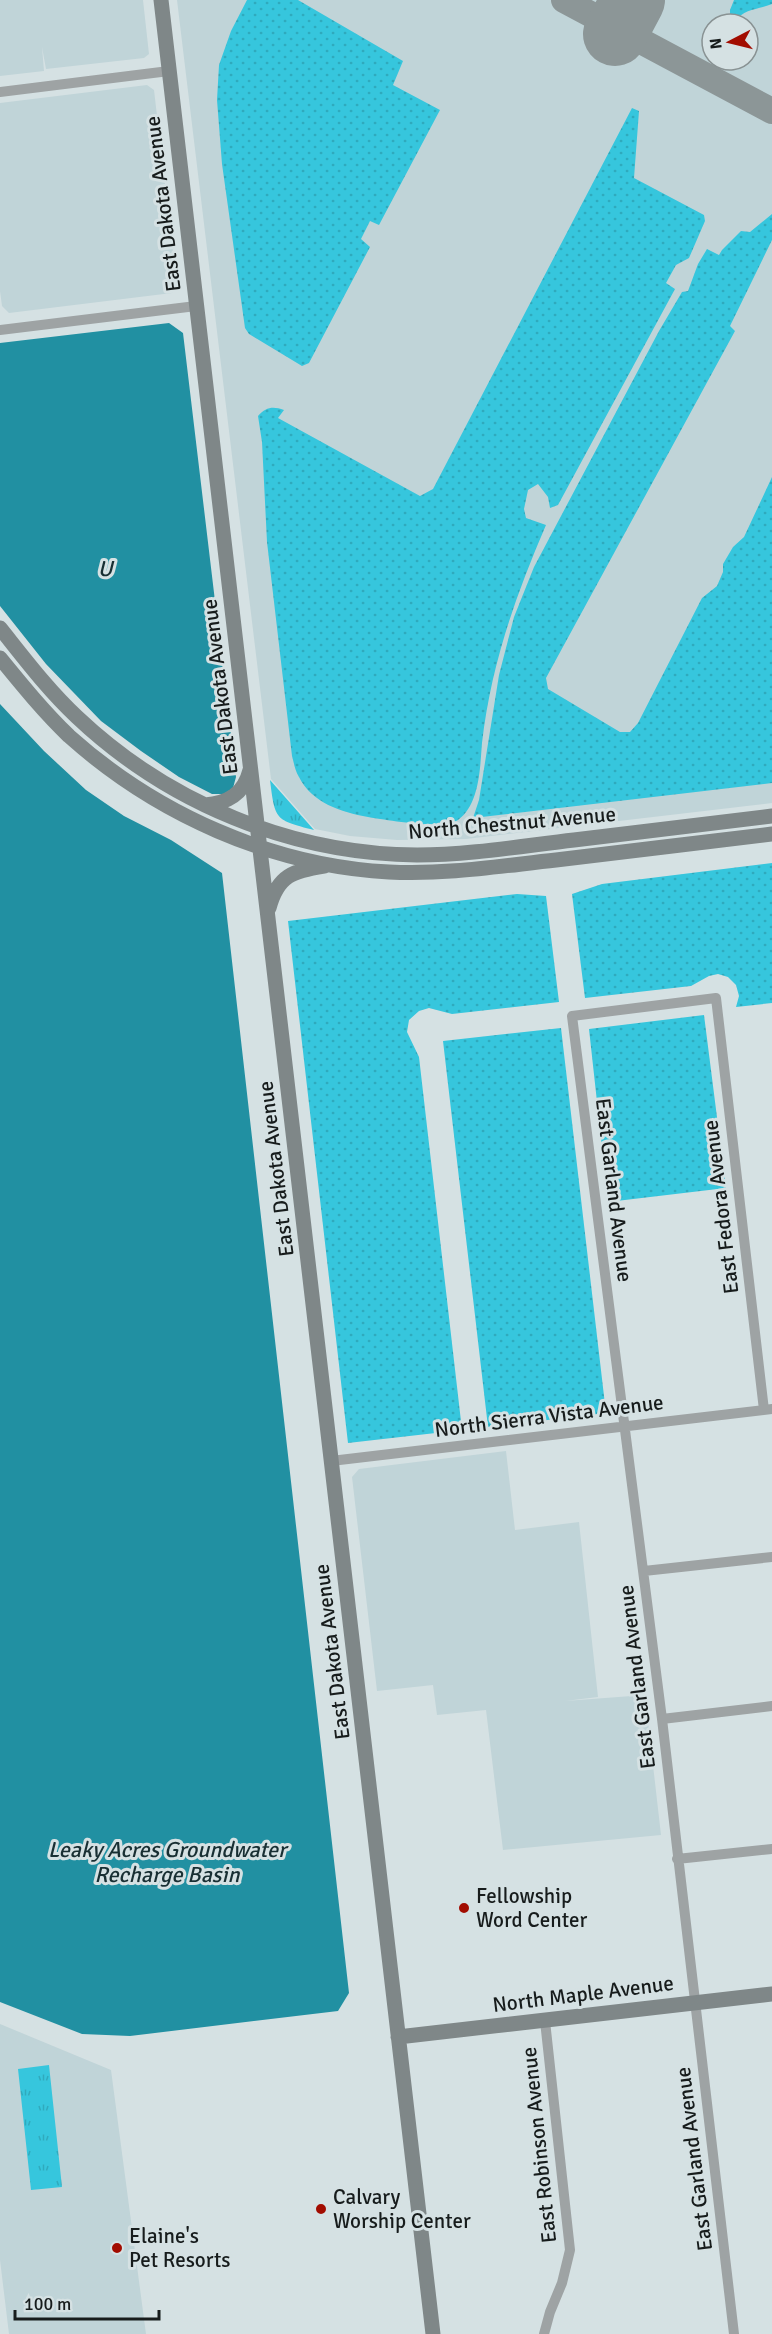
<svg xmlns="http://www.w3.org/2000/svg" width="772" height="2334" viewBox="0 0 772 2334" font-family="Signika,sans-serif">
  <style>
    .built { fill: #c0d4d8; fill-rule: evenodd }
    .grass { fill: url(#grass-dots) }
    .park { fill: url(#park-tufts) }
    .water { fill: #2190a2 }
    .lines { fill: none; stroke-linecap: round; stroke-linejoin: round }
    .taxiway { stroke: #8c9697; stroke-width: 26 }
    .runway { stroke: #8c9697; stroke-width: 64 }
    .street { stroke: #9ea3a4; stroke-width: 10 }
    .secondary { stroke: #7f8788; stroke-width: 15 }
    .poi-dot { fill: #a20c00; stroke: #d5e1e3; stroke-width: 2 }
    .labels { text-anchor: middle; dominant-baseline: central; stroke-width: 6; stroke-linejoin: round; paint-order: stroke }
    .street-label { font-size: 21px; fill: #171c1c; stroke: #d5e1e3 }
    .poi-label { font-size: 21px; fill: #171c1c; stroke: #d5e1e3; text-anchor: start }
    .water-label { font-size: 22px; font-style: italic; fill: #182f33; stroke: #d5e1e3 }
  </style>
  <defs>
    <pattern id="grass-dots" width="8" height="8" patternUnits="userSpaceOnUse" patternTransform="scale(1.5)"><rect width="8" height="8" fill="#36c6dd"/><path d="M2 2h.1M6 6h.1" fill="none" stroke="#2faabd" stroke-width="1.8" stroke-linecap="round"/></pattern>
    <pattern id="park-tufts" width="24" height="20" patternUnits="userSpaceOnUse" patternTransform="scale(1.5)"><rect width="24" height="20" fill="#36c6dd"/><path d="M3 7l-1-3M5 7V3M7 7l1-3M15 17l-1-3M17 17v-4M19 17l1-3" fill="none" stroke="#2faabd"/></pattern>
  </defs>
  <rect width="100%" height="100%" fill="#d5e1e3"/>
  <path class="built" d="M0 0H143L149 54 144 58 46 69 42 47 44 71 0 76Z
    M177 0H772V803L466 839 397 840 350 836 315 829 271 779ZM712 24H748V60H712Z
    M147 85 154 90 177 286 176 290 172 293 9 313 2 306 0 291V103Z
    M506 1451 515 1530 579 1522 598 1697 565 1701 645 1695 661 1835 503 1850 486 1710 437 1715 433 1685 377 1691 352 1477 359 1469Z
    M0 2024 111 2070 146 2334H9L0 2260Z"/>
  <path class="grass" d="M247 0H298L403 61 393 85 440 110 379 225 370 221 361 239 370 247 309 363 302 366 249 334 245 328 222 164 217 100 219 65 231 31Z
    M734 0H772V4C757 10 744 8 735 22H730V10Z
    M632 108 639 111 634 178 704 215 705 221 689 258 676 265 666 283 675 289 558 505 550 508 548 497 538 484 528 490 524 509 526 518 546 525C515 597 491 665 482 743 480 767 480 804 458 820 443 830 386 820 368 817 341 812 312 803 299 777 295 771 294 763 292 756L267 542 262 442 258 416C266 407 273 406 284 410L278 418 420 496 433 489Z
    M772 214V240L730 326 735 331 546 678 548 689 620 732H630L638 723 702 598 717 586 723 572V564L733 547 744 537 772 477V783L473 818 479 800 499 675 514 617 534 567 659 331 682 292 688 291 698 264 707 249 719 255 722 250 741 231 750 232Z
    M772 863V1003L736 1007 739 996 736 985 728 977 718 974 709 976 691 986 585 998 572 894 602 884Z
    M517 894 546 896 559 1002 452 1014 429 1008 419 1011 409 1020 407 1032 419 1057 462 1430 348 1443 288 921Z
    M704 1015 726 1188 608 1202 589 1029Z
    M561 1028 606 1413 488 1427 443 1041Z"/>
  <path class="park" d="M270 780 314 830C275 820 275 820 270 780Z
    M49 2065 62 2187 31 2190 18 2069Z"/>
  <path class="water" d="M169 323 183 333 236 777 233 788 224 794H212L179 777 141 751 101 721 46 664 0 606V343Z
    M0 704 44 751 86 790 124 816 171 840 222 873 349 1993 338 2011 130 2036 82 2034 0 2002Z"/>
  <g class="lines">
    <path class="taxiway" d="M564 0 772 111"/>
    <path class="runway" d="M615 34 633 0"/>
    <path class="street" d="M0 92 169 71
      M0 330 196 306
      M331 1461 772 1409
      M644 1571 772 1557
      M662 1719 772 1706
      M677 1859 772 1849
      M544 2334 550 2312 562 2283 570 2250 545 2021
      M734 2334 662 1719 572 1016 716 998 764 1410"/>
    <path class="secondary" d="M161 0 433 2334
      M0 628C24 658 48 690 77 717 168 803 291 854 417 855 469 855 522 846 574 840 640 832 706 824 772 816
      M0 658C22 685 44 712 69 736 156 814 272 866 389 872 445 875 500 866 556 860 628 851 700 843 772 834
      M205 805C228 803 244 794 250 770
      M269 908C278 875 293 871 324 866
      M398 2037 772 1994"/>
  </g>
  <g class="poi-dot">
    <circle cx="464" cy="1908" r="6"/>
    <circle cx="321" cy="2209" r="6"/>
    <circle cx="117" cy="2248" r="6"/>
  </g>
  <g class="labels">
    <g class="street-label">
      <text transform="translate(163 204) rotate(-97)">East Dakota Avenue</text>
      <text transform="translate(220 687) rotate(-97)">East Dakota Avenue</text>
      <text transform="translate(512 823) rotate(-5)">North Chestnut Avenue</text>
      <text transform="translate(276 1169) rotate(-97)">East Dakota Avenue</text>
      <text transform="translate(614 1190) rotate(83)">East Garland Avenue</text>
      <text transform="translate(721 1207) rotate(-97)">East Fedora Avenue</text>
      <text transform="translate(549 1416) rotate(-7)">North Sierra Vista Avenue</text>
      <text transform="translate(332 1652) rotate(-97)">East Dakota Avenue</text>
      <text transform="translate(637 1677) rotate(-97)">East Garland Avenue</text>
      <text transform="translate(583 1994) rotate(-7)">North Maple Avenue</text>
      <text transform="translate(539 2145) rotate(-96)">East Robinson Avenue</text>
      <text transform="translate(694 2159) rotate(-97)">East Garland Avenue</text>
    </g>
    <g class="poi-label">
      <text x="476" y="1896">Fellowship<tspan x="476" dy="24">Word Center</tspan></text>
      <text x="333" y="2197">Calvary<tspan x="333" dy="24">Worship Center</tspan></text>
      <text x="129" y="2236">Elaine's<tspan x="129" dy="24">Pet Resorts</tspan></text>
    </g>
    <g class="water-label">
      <text x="105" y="568">U</text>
      <text x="167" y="1849">Leaky Acres Groundwater<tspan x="167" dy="25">Recharge Basin</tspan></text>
    </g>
  </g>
  <g transform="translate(730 42) rotate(263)"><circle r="28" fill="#d5e1e3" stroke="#899293" stroke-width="1.5"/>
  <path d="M0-4.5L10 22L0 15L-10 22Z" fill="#a20c00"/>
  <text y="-9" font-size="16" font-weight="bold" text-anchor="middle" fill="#171c1c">N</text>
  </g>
  <path d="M15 2310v9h144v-9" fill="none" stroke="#171c1c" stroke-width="3"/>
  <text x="24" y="2310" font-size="18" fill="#171c1c" stroke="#d5e1e3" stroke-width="4.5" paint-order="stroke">100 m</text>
</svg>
